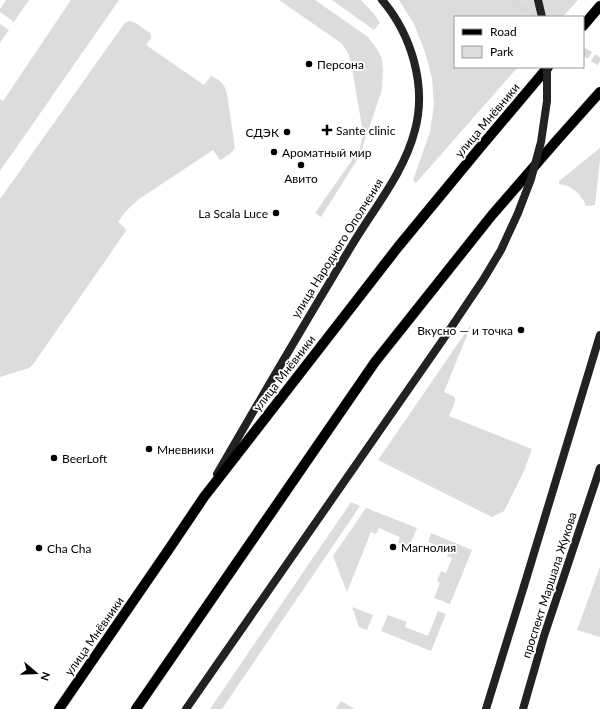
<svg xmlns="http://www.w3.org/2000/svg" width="600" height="709" viewBox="0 0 600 709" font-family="Lato,sans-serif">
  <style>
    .green { fill: #dcdcdc }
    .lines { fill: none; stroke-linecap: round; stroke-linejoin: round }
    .secondary-tunnel { stroke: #d9d9d9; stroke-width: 8; stroke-dasharray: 8 4; stroke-linecap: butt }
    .primary-casing { stroke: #dbdbdb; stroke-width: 11 }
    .secondary { stroke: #222; stroke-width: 8 }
    .primary { stroke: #000; stroke-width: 10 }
    .secondary-bridge { stroke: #222; stroke-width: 8 }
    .poi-dot { fill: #000; stroke: #fff; stroke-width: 1.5 }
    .labels { text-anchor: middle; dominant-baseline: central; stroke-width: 3.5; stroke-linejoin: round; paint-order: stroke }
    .poi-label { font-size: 12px; fill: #000; stroke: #fff; text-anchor: start }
    .street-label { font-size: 12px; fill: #000; stroke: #fff }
  </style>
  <rect width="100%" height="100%" fill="#fff"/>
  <path class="green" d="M6 0H29L14 22 0 12V9Z
    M71 0H119L0 171V99L3 101Z
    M279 0H315L368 37 377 49 382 59 383 70 382 90 359 157 321 217 315 213 359 150C362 142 363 136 362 127L351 62C349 54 346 49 341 43Z
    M332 0H361L375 15 380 23 374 30Z
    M399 0H578L563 17H455V67H518L416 183 413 180 430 132 434 105 432 78 425 52 414 24Z
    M128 21 134 22 150 33 151 35V38L146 45 204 85 211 76C220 80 225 84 227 94L235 148 230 154 220 160 213 150 139 199 126 211 118 222 125 228 126 231 34 363 29 368 0 377V199L124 24Z
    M0 24 9 30 0 43Z
    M600 148V160L595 205 586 206C582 194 571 185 559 184V181Z
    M472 323 444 392 453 396 455 398V402L449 416 532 449 524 471 504 511 492 517 378 460Z
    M351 502 360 506 222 709H210Z
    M366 508 417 528 409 547 398 543 400 537 379 528 376 534 371 532 347 592 333 556Z
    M431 533 472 550 450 604 434 598 440 583 437 581 441 571 446 573 452 558 447 556 449 550 428 542Z
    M600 567V637L577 630Z
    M352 607 373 615 367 630 359 627Z
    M438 611 446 614 431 651 381 631 388 615 407 622 405 627 428 636Z
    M341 701 355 709H336Z"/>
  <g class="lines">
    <path class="secondary-tunnel" d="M511 0 535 17
      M583 51 600 62"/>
    <g class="primary-casing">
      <path id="primary" d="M583 26 600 6
        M59 709 169 549 204 497 360 296 398 247 478 150 548 67
        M136 709 375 362 492 215 558 139 600 92"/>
    </g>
    <path class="secondary" d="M538 0 542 17
      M217 474C261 398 306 321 352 245 374 208 404 173 415 130 427 85 411 34 382 0
      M486 709 524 586
      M523 709 544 636 600 468"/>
    <use href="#primary" class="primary"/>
    <path class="secondary-bridge" d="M524 586 600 335
      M186 709 442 341 483 280 501 250 518 213 531 179 541 142 547 101V67"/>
  </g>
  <g class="poi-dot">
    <circle cx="309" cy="64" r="4"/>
    <path d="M325 124h4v4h4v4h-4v4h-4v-4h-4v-4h4z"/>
    <circle cx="287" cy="132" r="4"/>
    <circle cx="274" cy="152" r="4"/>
    <circle cx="301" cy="165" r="4"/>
    <circle cx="276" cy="213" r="4"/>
    <circle cx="521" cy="330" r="4"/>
    <circle cx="149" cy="449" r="4"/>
    <circle cx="54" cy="458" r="4"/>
    <circle cx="393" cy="547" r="4"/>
    <circle cx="39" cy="548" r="4"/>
  </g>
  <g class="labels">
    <g class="poi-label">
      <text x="317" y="64">Персона</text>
      <text x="336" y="130">Sante clinic</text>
      <text x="279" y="132" text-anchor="end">СДЭК</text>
      <text x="282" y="152">Ароматный мир</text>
      <text x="301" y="178" text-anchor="middle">Авито</text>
      <text x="268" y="213" text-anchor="end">La Scala Luce</text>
      <text x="513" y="330" text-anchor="end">Вкусно — и точка</text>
      <text x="157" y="449">Мневники</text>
      <text x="62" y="458">BeerLoft</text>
      <text x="401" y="547">Магнолия</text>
      <text x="47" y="548">Cha Cha</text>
    </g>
    <g class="street-label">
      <text transform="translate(487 120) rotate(-50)">улица Мнёвники</text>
      <text transform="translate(337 248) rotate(-58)">улица Народного Ополчения</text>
      <text transform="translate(284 373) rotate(-52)">улица Мнёвники</text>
      <text transform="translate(549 585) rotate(-72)">проспект Маршала Жукова</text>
      <text transform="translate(94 636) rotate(-55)">улица Мнёвники</text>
    </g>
  </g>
  <rect x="454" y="16" width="130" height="52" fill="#ffffff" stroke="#999999"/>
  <rect x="462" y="29" width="20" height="6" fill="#000000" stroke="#999999"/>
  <text x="490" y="36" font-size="12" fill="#000000">Road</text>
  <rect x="462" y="46" width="20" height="12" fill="#dcdcdc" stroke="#999999"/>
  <text x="490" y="56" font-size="12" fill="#000000">Park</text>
  <g transform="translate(36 673) rotate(109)" stroke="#ffffff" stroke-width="3" paint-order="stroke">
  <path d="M0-3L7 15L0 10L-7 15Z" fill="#000000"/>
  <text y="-6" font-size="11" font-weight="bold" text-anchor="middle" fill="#000000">N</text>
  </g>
</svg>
